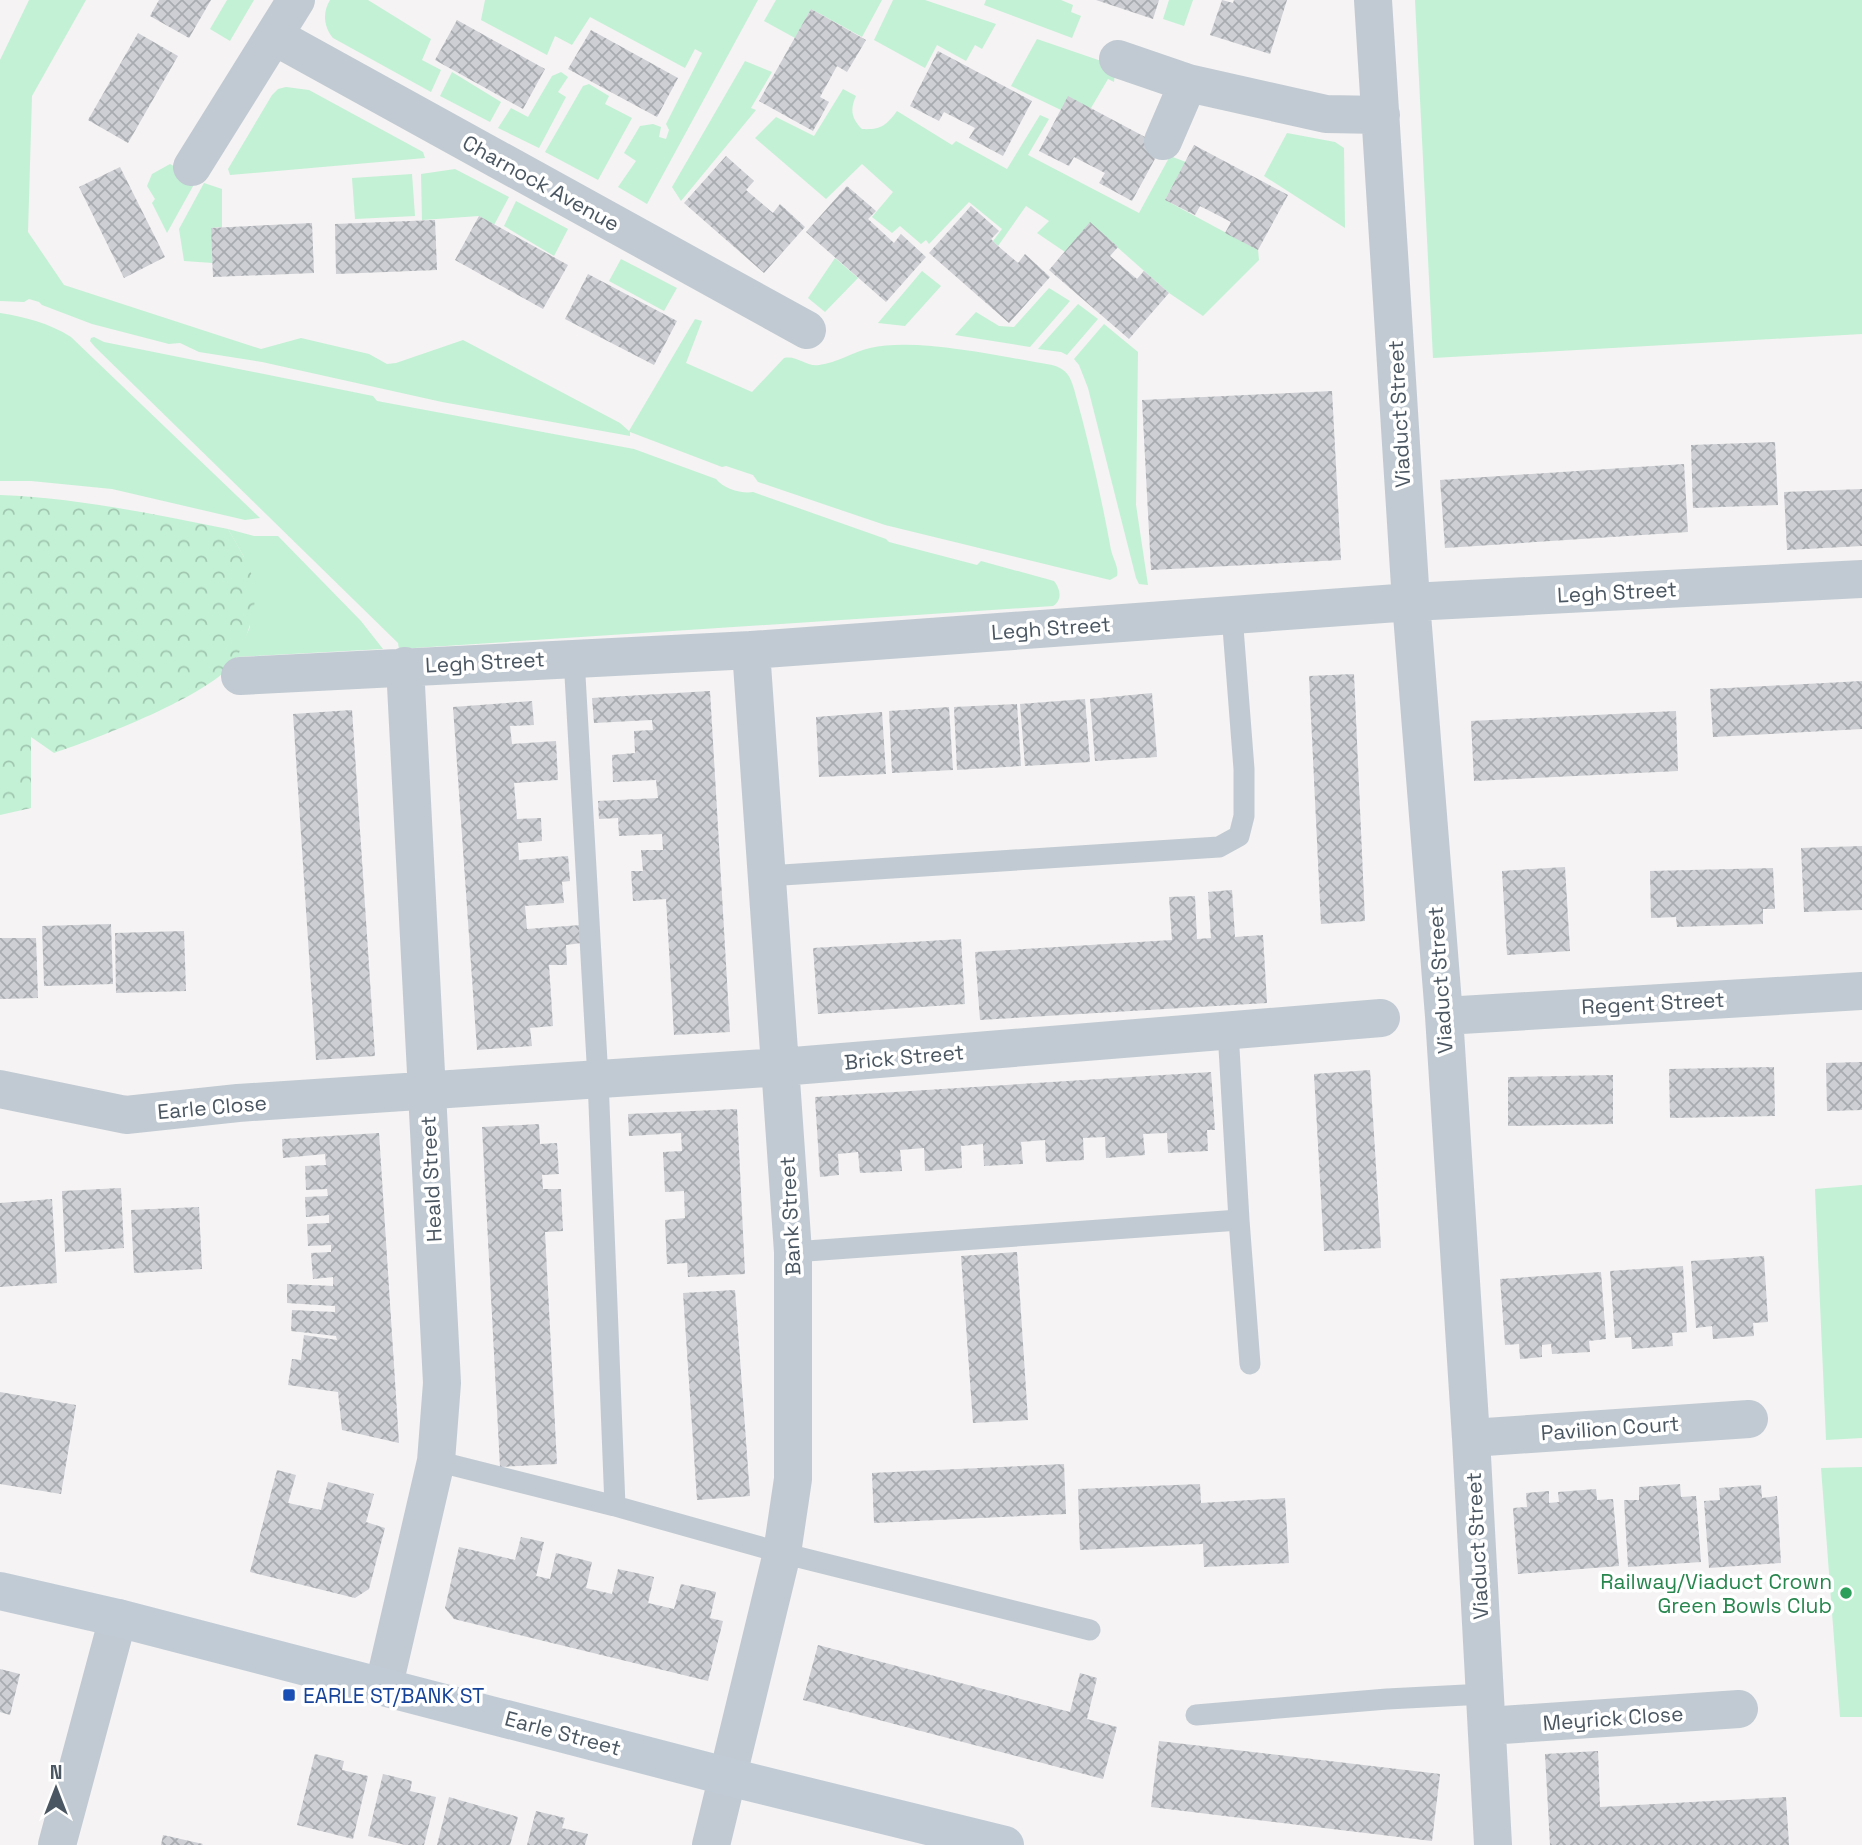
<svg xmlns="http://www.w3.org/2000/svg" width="1862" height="1845" viewBox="0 0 1862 1845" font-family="'Space Grotesk',sans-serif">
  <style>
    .green { fill: #c3f1d5 }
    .forest { fill: url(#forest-crowns) }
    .building { fill: url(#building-cross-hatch) }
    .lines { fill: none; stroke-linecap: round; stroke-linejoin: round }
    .lane { stroke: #c1cad2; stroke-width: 21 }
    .street { stroke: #c1cad2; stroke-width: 38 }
    .secondary { stroke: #c1cbd6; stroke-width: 38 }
    .leisure-dot { fill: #2e9e5b; stroke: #fff; stroke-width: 2.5 }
    .transit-dot { fill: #1a4fb4; stroke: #fff; stroke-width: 2.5 }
    .labels { text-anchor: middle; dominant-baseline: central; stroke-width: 7; stroke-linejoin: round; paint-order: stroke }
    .street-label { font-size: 21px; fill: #4a5661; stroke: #fff }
    .leisure-label { font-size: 21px; fill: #27864d; stroke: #fff; text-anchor: end }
    .transit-label { font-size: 21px; fill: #164399; stroke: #fff; text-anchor: start }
  </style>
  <defs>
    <pattern id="forest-crowns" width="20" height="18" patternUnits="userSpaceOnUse" patternTransform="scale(1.75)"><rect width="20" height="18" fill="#c3f1d5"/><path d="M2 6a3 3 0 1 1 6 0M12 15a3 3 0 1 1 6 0" fill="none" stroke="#a0c6b0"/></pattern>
    <pattern id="building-cross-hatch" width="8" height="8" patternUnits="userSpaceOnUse" patternTransform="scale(1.75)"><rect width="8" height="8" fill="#cdcfd5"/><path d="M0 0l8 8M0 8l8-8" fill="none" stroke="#a8abb0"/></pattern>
  </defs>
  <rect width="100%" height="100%" fill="#f5f3f3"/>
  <path class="green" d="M29 0H86L32 96 28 232 64 285 261 349 301 338 369 354 387 364 396 363 463 340 620 423 629 431 695 319 702 321 686 363 752 392 784 358C797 355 806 367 819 365 837 363 853 352 870 348 917 337 1003 357 1052 365 1066 369 1070 375 1074 389 1089 442 1101 495 1111 550 1113 559 1119 567 1117 576L1110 580 885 525 758 482 753 475 726 466 722 467 630 432V436L442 402 262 362 199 352 180 343 169 344 92 324 42 305 39 302 29 299 24 302 0 301V60Z
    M227 0H254L230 41 210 29Z
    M330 0H368L431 39 422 60 441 70 431 92 333 38C324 27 322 13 330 0Z
    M485 0H758L647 204 618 187 636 161 624 153 640 126 653 124 661 127 659 137 666 139 669 130 666 124 702 53 695 49 685 68 590 17 572 45 555 36 547 55 481 20Z
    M776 0H882L862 37 811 9 795 38 764 21Z
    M893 0H925L996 24 982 49 975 45 966 61 937 45 925 68 874 40Z
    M986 0H1061L1073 5 1071 12 1081 16 1072 38 984 5Z
    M1169 0H1193L1184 26 1163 19Z
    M1415 0H1862V334L1433 358Z
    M1037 39 1110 64 1115 72 1114 82 1108 79 1091 108 1061 110 1011 86Z
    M745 61 772 72 751 108 756 110 681 201 672 187Z
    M452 72 501 102 490 122 440 96Z
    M561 72 568 77 558 92 566 97 539 148 498 128 511 108 528 117 552 76Z
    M589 84 609 96 605 104 632 118 598 180 545 152 583 86Z
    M286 87 309 90 423 152 425 158 230 175 228 169 272 95 278 89Z
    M843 89 856 96C850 109 851 118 862 129 880 130 886 126 897 111L952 145 956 141 1007 169 1040 115 1049 119 1028 155 1139 213 1170 156 1186 162 1165 200 1258 250 1259 260 1203 316 1169 293 1090 223 1065 252 1037 233 1049 221 1026 206 998 246 993 241 1002 229 969 202 929 244 926 240 921 244 900 226 892 233 872 217 893 192 862 164 826 199 755 138 776 117 814 136Z
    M1287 133 1335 142 1344 148 1345 228 1264 176Z
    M170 164 197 179 167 233 152 203 155 199 147 186 152 174Z
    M455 169 509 197 494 225 479 216 422 220 421 174Z
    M412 174 415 216 355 219 352 178Z
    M204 183 222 189V227L211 228 213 263 184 261 179 229Z
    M516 201 568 229 554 256 504 226Z
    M835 258 858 278 825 312 808 298Z
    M621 259 677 288 664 311 609 281Z
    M922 271 941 286 905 326 878 323Z
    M1049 288 1070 301 1030 347 955 335 976 312 999 326 1014 327Z
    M1078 304 1098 319 1067 355 1061 352 1038 349Z
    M0 313C25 317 49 323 71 337L260 518 245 520 112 489 31 481H0Z
    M1104 324 1138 352 1136 505 1148 585 1139 584 1136 578 1088 388 1079 365 1074 359Z
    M94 337 104 342 373 396 377 401 634 449 716 479C724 489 742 494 753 492L886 539 889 542 977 565 981 561 1054 581C1060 588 1063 600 1053 606L399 649 398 643 95 347 90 341 91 338Z
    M228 529 254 536H278L361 621 383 649 236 657 250 627 244 557Z
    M1862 1185V1438L1826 1440 1815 1189Z
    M1862 1467V1717H1840L1821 1468Z"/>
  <path class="forest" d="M0 495C78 498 152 514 228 529 238 547 252 567 255 588 257 608 246 643 235 660 213 695 95 739 54 753L31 737V808L0 815Z"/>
  <path class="building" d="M159 0H211L189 38 150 16Z
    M1096 0H1159L1153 19Z
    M1222 0 1233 3 1234 0H1287L1270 54 1210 35Z
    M811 9 866 40 847 72 837 66 820 97 829 102 813 131 759 101Z
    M457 20 545 69 523 109 435 60Z
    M591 30 678 78 657 117 568 69Z
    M138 33 178 56 128 143 88 120Z
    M938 51 1032 101 1003 156 969 138 975 128 944 112 939 121 910 106Z
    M1068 96 1162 146 1132 201 1099 183 1105 173 1074 157 1069 166 1039 151Z
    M1194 145 1288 195 1258 250 1225 233 1231 222 1200 206 1195 215 1165 200Z
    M726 156 754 181 746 190 773 213 780 204 805 227 764 273 684 203Z
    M120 167 165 257 124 278 79 187Z
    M847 186 876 211 868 219 894 243 901 234 926 257 886 302 806 232Z
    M971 206 999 231 991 239 998 246 1018 263 1025 254 1050 277 1009 323 929 253Z
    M479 216 568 265 543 309 455 260Z
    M435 220 437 270 336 274 335 224Z
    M1090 222 1118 247 1110 256 1137 279 1144 271 1169 293 1129 339 1049 270Z
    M312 223 314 273 213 277 211 228Z
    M588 274 677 321 654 365 565 319Z
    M1332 391 1341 560 1151 570 1142 400Z
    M1775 442 1778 505 1693 508 1691 445Z
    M1684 464 1688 532 1445 548 1440 480Z
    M1862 489V546L1787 550 1784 492Z
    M1354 674 1365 921 1321 924 1309 676Z
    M1862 681V729L1713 737 1710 689Z
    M710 691 730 1032 674 1035 666 899 633 901 631 871H643L641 850H663L662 834 619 836 618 818 599 819 598 801 658 798 656 780 613 782 612 755 635 753 634 731 653 730 652 720 594 723 592 698Z
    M1152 693 1157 757 1095 761 1090 699Z
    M1085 699 1090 762 1025 766 1020 704Z
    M532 701 534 725 510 726 512 744 556 741 558 780 514 783 517 819 541 818 542 841 518 843 519 860 568 856 570 881 562 882 564 903 525 906 527 929 581 925 582 943 566 945 567 965H549L553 1026 530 1028 532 1046 477 1050 453 707Z
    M1017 704 1021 766 957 770 954 707Z
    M949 707 953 770 892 773 889 711Z
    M352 710 375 1056 316 1060 293 714Z
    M1676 711 1678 771 1474 781 1471 721Z
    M882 712 886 774 819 777 816 717Z
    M1862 846V910L1804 912 1801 848Z
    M1565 867 1570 951 1507 955 1502 871Z
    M1773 868 1775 909H1763V924L1677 927 1676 917 1651 918 1650 871Z
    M1232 890 1235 937 1263 935 1267 1003 980 1020 975 952 1172 940 1169 897 1195 896 1197 939 1211 938 1208 892Z
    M111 924 113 984 44 986 42 926Z
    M184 931 186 991 116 993 115 933Z
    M0 938H36L38 998 0 999Z
    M961 939 965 1004 818 1014 813 948Z
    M1862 1062V1110L1827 1111 1826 1063Z
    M1774 1067 1775 1116 1670 1118 1669 1069Z
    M1370 1070 1381 1248 1324 1251 1314 1074Z
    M1211 1072 1215 1130H1207L1208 1151 1168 1153 1167 1133 1143 1134 1145 1155 1106 1158 1105 1137 1083 1138 1084 1160 1046 1162 1045 1140 1021 1142 1023 1164 984 1166 983 1144 961 1146 962 1168 925 1171 924 1148 900 1150 902 1171 860 1173 858 1152 838 1154 839 1175 820 1177 815 1097Z
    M1613 1075V1124L1508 1126V1077Z
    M737 1109 745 1274 688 1277 687 1263 667 1264 665 1220 685 1218 684 1191 665 1192 663 1152 682 1151 681 1133 629 1136 628 1114Z
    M539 1124 540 1144 557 1143 559 1174 542 1175 543 1189H561L563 1231 545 1232 557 1464 500 1467 482 1127Z
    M379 1133 399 1443 342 1430 338 1392 288 1385 292 1359 301 1360 304 1335 337 1340 336 1336 291 1331 292 1310 335 1312V1306L287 1303V1284L333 1286V1277L313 1279 311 1253 331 1252V1245L308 1246 307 1224 329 1223V1215L306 1217 305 1197 328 1196 327 1189 306 1190 305 1166 326 1165 325 1154 283 1158 282 1139Z
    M121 1188 124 1248 65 1252 62 1191Z
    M52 1199 57 1283 0 1287V1203Z
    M199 1207 202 1269 134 1273 131 1210Z
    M1017 1252 1028 1420 973 1423 961 1256Z
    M1764 1256 1768 1322 1753 1323 1754 1336 1713 1339 1712 1326 1696 1328 1691 1261Z
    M1683 1266 1687 1332 1672 1333 1673 1346 1632 1349 1631 1337 1615 1338 1610 1271Z
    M1601 1272 1606 1339 1589 1341 1590 1352 1552 1354 1551 1344 1542 1345V1357L1520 1359 1519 1344 1505 1345 1500 1279Z
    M735 1290 750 1496 697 1500 683 1293Z
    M0 1392 76 1405 61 1494 0 1484Z
    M1064 1464 1066 1514 874 1523 872 1473Z
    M277 1470 296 1475 288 1503 321 1510 328 1482 374 1494 366 1522 385 1528 369 1589 355 1598 250 1572Z
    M1200 1484 1201 1503 1285 1498 1289 1563 1204 1567 1203 1544 1080 1550 1078 1489Z
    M1680 1484 1681 1497 1696 1496 1701 1562 1628 1567 1624 1500H1639V1487Z
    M1761 1485 1762 1498 1777 1496 1781 1563 1709 1568 1704 1501 1720 1500 1719 1488Z
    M1596 1489 1597 1500 1613 1499 1619 1566 1518 1574 1513 1508 1527 1507 1526 1493 1549 1491V1503L1559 1502 1558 1492Z
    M521 1537 544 1542 536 1576 550 1579 556 1553 592 1562 586 1588 612 1594 618 1569 654 1577 648 1603 674 1609 681 1584 716 1592 710 1618 723 1621 708 1681 454 1619 445 1608 459 1547 515 1560Z
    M818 1645 1070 1712 1080 1673 1097 1678 1087 1719 1117 1727 1103 1779 803 1700Z
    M0 1669 20 1674 10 1715 0 1712Z
    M1159 1741 1440 1774 1432 1841 1151 1807Z
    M1598 1751 1600 1807 1786 1797 1789 1845H1550L1545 1754Z
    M315 1754 344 1761 342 1770 368 1776 353 1839 297 1825Z
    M383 1774 412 1781 410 1791 436 1797 424 1845H405L368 1836Z
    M449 1797 518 1817 510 1845H437Z
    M536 1811 565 1818 562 1828 588 1834 585 1845H527Z
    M163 1835 203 1844 202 1845H161Z"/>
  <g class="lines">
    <path class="lane" d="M574 658 598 1079 615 1506
      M767 876 1219 847 1239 836 1244 816V769L1232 615
      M1228 1031 1239 1220 1250 1364
      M793 1252 1239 1220
      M436 1461 615 1506 782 1553 1090 1630
      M1196 1715 1387 1699 1485 1694"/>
    <path class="street" d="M1373 0 1411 602 1444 1016 1471 1438 1493 1845
      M274 36 807 330
      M1118 59 1188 83
      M1163 141 1188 83 1326 114 1381 115
      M192 167 296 0
      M240 676 751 650 1411 602 1862 579
      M1444 1016 1862 991
      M0 1089 126 1115 238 1103 781 1067 1381 1018
      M1471 1438 1749 1419
      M384 1685 436 1461 442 1383 405 666
      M1487 1726 1739 1709
      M57 1845 118 1618
      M711 1845 782 1553 793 1479V1252L751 650"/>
    <path class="secondary" d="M0 1591 118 1618 729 1777 1005 1845"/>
  </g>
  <circle class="leisure-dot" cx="1846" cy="1593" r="7"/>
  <rect class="transit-dot" x="282" y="1688" width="14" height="14" rx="3.5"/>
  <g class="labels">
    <g class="street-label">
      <text transform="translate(541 183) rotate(29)">Charnock Avenue</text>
      <text transform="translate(1399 414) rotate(-93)">Viaduct Street</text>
      <text transform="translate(1617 592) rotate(-3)">Legh Street</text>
      <text transform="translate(1051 628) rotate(-4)">Legh Street</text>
      <text transform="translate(485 662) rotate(-3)">Legh Street</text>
      <text transform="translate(1440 980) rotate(-94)">Viaduct Street</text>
      <text transform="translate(1653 1003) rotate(-3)">Regent Street</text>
      <text transform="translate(904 1057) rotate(-5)">Brick Street</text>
      <text transform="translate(212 1107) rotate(-5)">Earle Close</text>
      <text transform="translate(431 1179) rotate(-93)">Heald Street</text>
      <text transform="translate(790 1216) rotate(-93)">Bank Street</text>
      <text transform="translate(1610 1428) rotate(-4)">Pavilion Court</text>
      <text transform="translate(1477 1546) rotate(-93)">Viaduct Street</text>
      <text transform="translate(1613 1718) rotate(-4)">Meyrick Close</text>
      <text transform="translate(563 1733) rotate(15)">Earle Street</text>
    </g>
    <g class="leisure-label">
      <text x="1832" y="1581">Railway/Viaduct Crown<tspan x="1832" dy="24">Green Bowls Club</tspan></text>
    </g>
    <g class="transit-label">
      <text x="303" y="1695">EARLE ST/BANK ST</text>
    </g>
  </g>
  <g transform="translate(56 1789)" stroke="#ffffff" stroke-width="5" paint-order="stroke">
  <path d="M0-5L12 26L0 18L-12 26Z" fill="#4a5661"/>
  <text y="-10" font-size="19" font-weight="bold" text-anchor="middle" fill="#4a5661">N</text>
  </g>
</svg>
